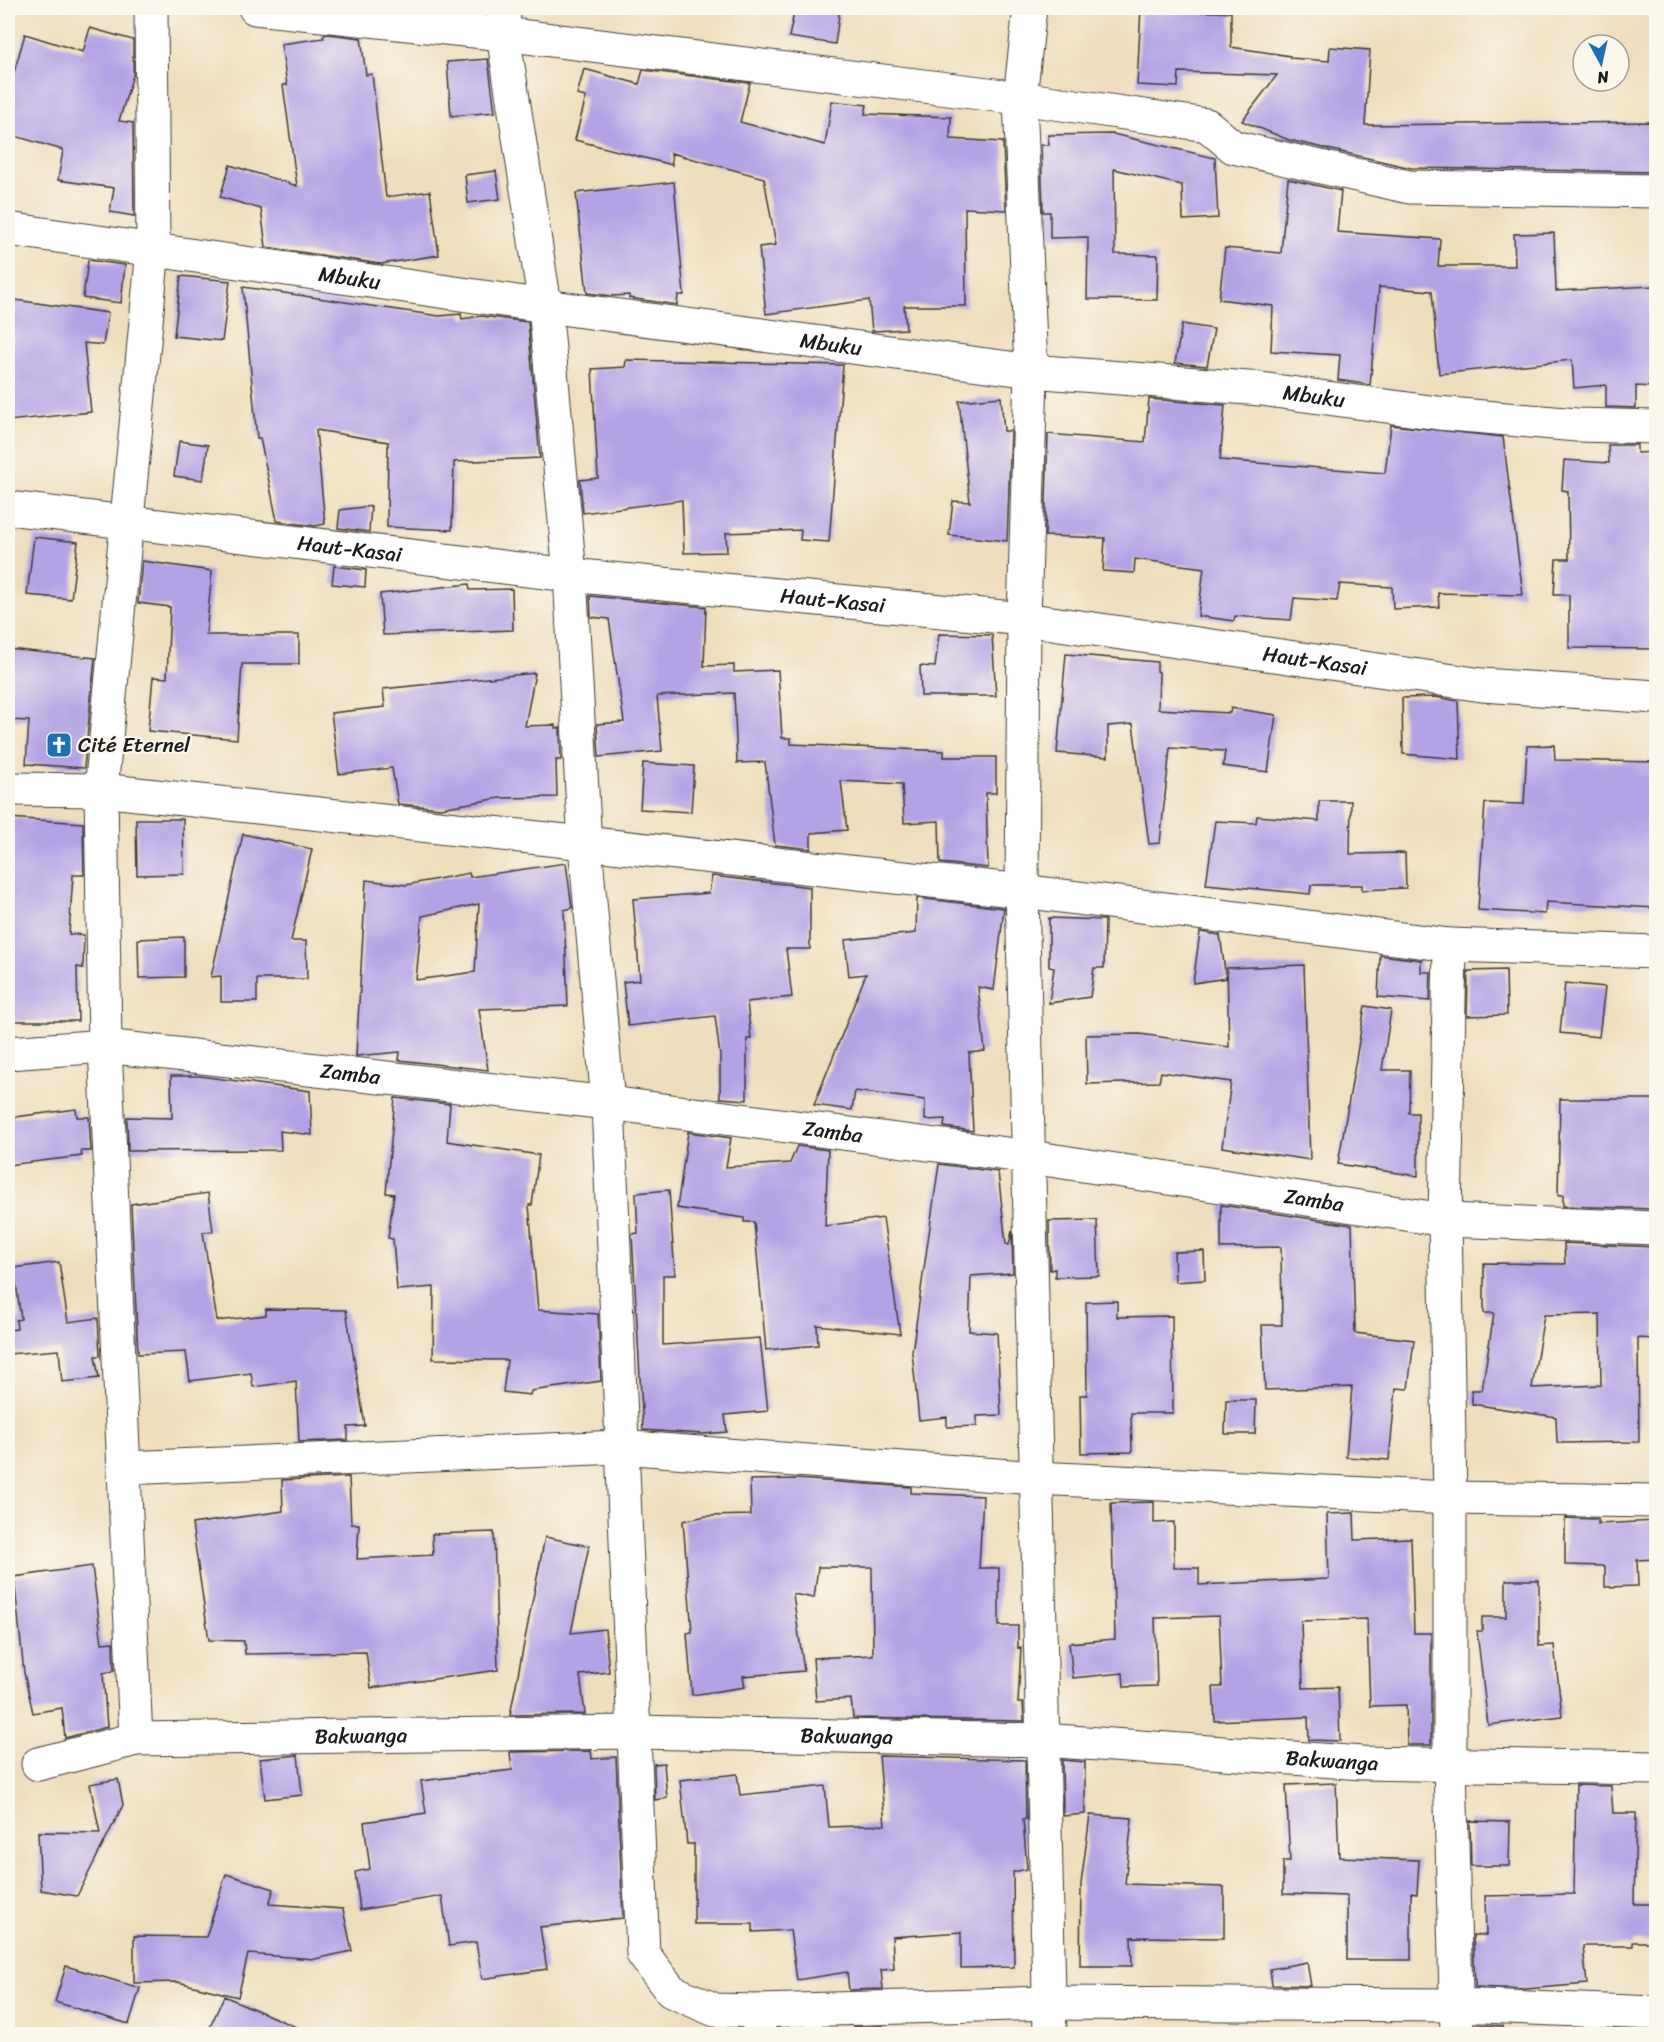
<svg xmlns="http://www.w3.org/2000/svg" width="1664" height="2042" viewBox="0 0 1664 2042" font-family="Sriracha,sans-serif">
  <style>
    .building { fill: #b3a2e4; fill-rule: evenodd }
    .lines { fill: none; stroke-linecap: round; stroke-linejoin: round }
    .minor-casing { stroke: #3c3934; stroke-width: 35 }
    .minor { stroke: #fff; stroke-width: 33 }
    .labels { text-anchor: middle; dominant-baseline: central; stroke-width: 4.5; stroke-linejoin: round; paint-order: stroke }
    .street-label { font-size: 21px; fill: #1c1c1c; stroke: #fbf7ec }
    .poi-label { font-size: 21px; fill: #1c1c1c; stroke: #fbf7ec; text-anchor: start }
  </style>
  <rect width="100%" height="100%" fill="#fbf7ec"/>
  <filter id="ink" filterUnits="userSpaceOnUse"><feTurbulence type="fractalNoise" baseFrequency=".0167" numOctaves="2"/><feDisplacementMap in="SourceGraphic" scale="12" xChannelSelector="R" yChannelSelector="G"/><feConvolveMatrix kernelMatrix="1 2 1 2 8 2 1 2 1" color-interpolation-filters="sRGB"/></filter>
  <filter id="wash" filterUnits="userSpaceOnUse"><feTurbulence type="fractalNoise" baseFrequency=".008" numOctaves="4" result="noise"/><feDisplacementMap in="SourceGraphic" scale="24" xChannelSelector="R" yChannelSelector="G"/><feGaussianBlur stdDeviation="1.35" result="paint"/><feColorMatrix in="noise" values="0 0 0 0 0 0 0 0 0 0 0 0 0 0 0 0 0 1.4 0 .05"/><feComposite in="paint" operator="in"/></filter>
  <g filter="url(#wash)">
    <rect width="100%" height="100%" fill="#efdebd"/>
    <g id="blocks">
      <path class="building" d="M795 8H840L835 44 789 37Z
        M1141 8H1182V12H1231V47L1290 56V58L1329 61 1330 47 1370 50 1365 125 1656 122V172L1411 168 1289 140 1242 121 1277 75 1179 72 1178 87 1137 85Z
        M90 28 133 40V75L119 121 133 123 134 216 110 212 114 188 58 180 63 150 8 134V93L25 34 83 52Z
        M328 34 361 38 366 75 372 74 386 197 430 191 439 255 381 264 266 247 261 209 220 197 230 165 297 186 283 85H287L281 44 324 38 323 35Z
        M488 59 495 112 451 116 447 62Z
        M584 69 639 84 643 70 750 83 740 122 825 145 832 101 867 105 865 114 951 117 950 139 1003 142 1006 210 965 208 966 306H904L906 329 875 331H872L869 300 766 314 759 247 776 245 764 178 671 153 672 165 575 140 586 97 577 95Z
        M1113 134 1215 158 1218 218 1183 220 1182 185 1114 169 1115 254 1158 255 1157 300 1087 299 1088 237 1050 238V212H1043L1041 145H1049L1048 135Z
        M496 171 500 199 468 203 465 175Z
        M1288 179 1341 191 1337 232 1440 239 1438 266H1515L1514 234 1554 233 1556 291 1653 286 1656 387 1636 386V408L1606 407V385L1574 388 1572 360 1439 374 1432 291 1379 287 1370 385 1338 380 1340 355 1271 351 1273 306 1219 299 1225 248 1281 253Z
        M674 182 684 295H678L677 305 629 298V295L612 296 587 293 576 193Z
        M88 260 125 265 121 303 83 298Z
        M181 276 230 281 222 341 174 336Z
        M243 287 439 316 461 314 462 319 481 316 528 322 540 458 454 462 452 530 387 527 388 442 316 430 325 524 315 526 277 521 260 438H257Z
        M8 299 108 313 103 345 84 343 91 412 8 421Z
        M1182 324 1214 329 1207 366 1175 363Z
        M626 360 843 365 829 542 800 540 801 530 726 533 727 552 684 553 682 500 583 513 580 480 598 478 592 369 625 367Z
        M1001 397 1004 431H1011L1007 541 949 535 953 501 970 502 959 401Z
        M1149 399 1225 405 1220 460 1385 473 1391 425 1503 437 1523 595 1438 593 1439 607 1393 609 1392 587 1340 584 1337 601 1294 598 1291 620 1235 616 1234 621 1198 616 1204 568 1135 559 1134 573 1103 571 1105 538 1045 536 1048 434 1145 442Z
        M179 441 208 445 203 480 174 476Z
        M1608 445H1637V453L1656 452V649L1569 648V595H1554L1556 559H1569L1568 491 1562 490 1564 460 1609 463Z
        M371 506 369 532 338 528 340 510Z
        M34 537 78 542 71 599 27 595Z
        M142 561 212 571 206 635H299V664H242L237 739 148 731 153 677 167 678 170 607 138 603Z
        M334 566 366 570 365 587 332 584Z
        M469 584 470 590 512 589 513 630 383 635 380 594Z
        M590 596 706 607 704 666 734 665V672L778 670 782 738H791V744L944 751V757H996V793H986L988 868 940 863 939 821 904 823 902 784 841 781 847 830 811 833V849L775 845 765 762 737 763 734 693 657 696 662 751 599 757 597 724 624 722 609 619 591 617Z
        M939 634 992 635 996 696H921L920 666 935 667Z
        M8 649 95 658 84 768 26 764 29 721 8 720Z
        M1066 654 1157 662V671L1159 672 1158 709 1230 713 1231 708 1276 715 1268 772 1223 766 1225 751 1170 748 1160 843 1149 844 1133 724 1108 726V757L1057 753Z
        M535 673 525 726 555 725V728H560L561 760H556L557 797 500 798 441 808 398 804 392 768 339 774 331 713 385 707 383 689Z
        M1436 697 1458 701 1460 759 1403 754 1402 698Z
        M1554 745 1555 760 1656 762V908L1546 902 1545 914 1478 910 1485 803 1524 804 1527 746Z
        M643 763 694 766 691 812 640 809Z
        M1319 801H1351L1350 854 1405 853 1406 888 1362 890V885H1311L1310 894 1206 884 1215 821 1256 823 1257 816 1319 821Z
        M8 818 83 823 84 875H73L69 934 84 935 83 968 77 967 78 1021H8Z
        M136 819H183L184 874 137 875Z
        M243 834 312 849 291 941H306L307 979H257V1002H221V976L211 977Z
        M566 863 572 908 564 910 568 1006 479 1009 488 1070 399 1060 400 1052 356 1056 366 880 406 885 469 873 470 877ZM479 904 475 972 416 980 422 916Z
        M712 876 810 887V949H786L792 997 747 1002 751 1039H747V1100L720 1098V1056L715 1016 628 1026 623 982 640 980 633 899 709 893Z
        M917 898 1004 908 994 990 978 987 985 1051 969 1053 973 1131 944 1127 945 1119 925 1120V1100L855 1091 852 1110 814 1105 866 974 849 976 845 940 916 933Z
        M1049 918 1105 920 1104 968H1094L1090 997 1049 1003 1054 968 1049 967Z
        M1200 932 1220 935 1226 978 1193 983Z
        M184 937V977L139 978 138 939Z
        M1380 955 1421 960V972H1431L1430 1001 1378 997Z
        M1304 965 1310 1160 1222 1147 1231 1082 1161 1072 1159 1082 1087 1084 1086 1035 1140 1034 1229 1047 1227 968Z
        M1506 970 1507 1015 1467 1016 1468 971Z
        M1565 983 1605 987 1599 1037 1560 1033Z
        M1365 1006 1391 1010 1382 1070H1410L1409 1113H1418V1176L1338 1164Z
        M171 1076H200L310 1091 312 1135 280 1131 281 1150 128 1151 127 1117 172 1118Z
        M395 1098 450 1104 447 1141 539 1155 532 1205H529L538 1310 598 1314 601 1381 531 1391 530 1395 503 1392 507 1360 433 1359 434 1287 397 1290 393 1239 388 1238 394 1194 386 1193Z
        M1560 1099H1656V1209L1563 1206V1195H1558Z
        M76 1109 77 1117H89L91 1151H81L82 1156 8 1165V1118Z
        M688 1132 731 1138 726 1167 790 1163 797 1146 828 1150 825 1226 883 1218 900 1334 817 1325 818 1345 766 1350 754 1222H744V1218L677 1208Z
        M939 1164 998 1172 1006 1244 1009 1245 1012 1231 1013 1273 971 1276 969 1331 997 1333 1001 1415 977 1416V1426L947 1427V1417L919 1420 912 1352Z
        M669 1190 675 1275H663V1345L760 1338 768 1411 725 1415 727 1432 703 1434 643 1430 632 1234 638 1233 636 1193Z
        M208 1193 213 1231 203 1232 217 1321 266 1315V1309L346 1310 365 1426 348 1427V1440L299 1442 296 1381 253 1387 251 1373 190 1381 186 1352 138 1354 131 1204Z
        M1221 1205 1352 1225 1355 1333 1414 1340 1408 1389 1396 1388 1389 1460 1346 1457 1352 1387 1265 1390 1262 1325H1282L1281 1247 1221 1248Z
        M1097 1220 1099 1276 1055 1277V1269L1050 1270 1049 1221Z
        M1564 1243 1656 1247V1339L1638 1338 1639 1442 1557 1443 1556 1417 1472 1404V1390H1482L1494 1313H1484V1263L1565 1264ZM1600 1314 1601 1385 1532 1388 1544 1315Z
        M1204 1251 1205 1280 1175 1282 1174 1252Z
        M59 1262 68 1322 98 1318 100 1356H95L99 1378 62 1382 59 1350 8 1354V1330L17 1329 16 1320 21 1319 14 1268Z
        M1117 1301V1317L1172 1316 1173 1413H1131L1132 1452 1081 1453 1080 1395H1087L1086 1302Z
        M1226 1400H1256L1255 1434H1225Z
        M349 1477 351 1524H359L357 1559 433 1555 432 1534 494 1532 498 1670 371 1688 366 1652 245 1654 244 1641 209 1640 192 1524 283 1511 282 1480Z
        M796 1479 911 1487V1493L983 1496 979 1568H999V1626H1018V1648L1021 1647 1018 1703H1023L1024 1721 853 1718 851 1699 816 1701 813 1658 873 1655 872 1567H818L814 1598 793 1594 804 1671 743 1676 745 1687 692 1695 687 1633 692 1632 683 1521 706 1516 751 1515 750 1480Z
        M1154 1502V1523L1174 1522V1568H1199V1585L1329 1579 1327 1514 1354 1513 1355 1540 1411 1538 1414 1633H1431V1745H1407L1406 1705 1370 1706 1367 1619 1301 1621 1303 1688 1338 1687 1340 1741 1309 1740 1308 1717 1215 1721 1213 1687H1222L1219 1616 1155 1618 1157 1686 1124 1687 1123 1673 1073 1678 1069 1643 1115 1639 1111 1503Z
        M1565 1518 1598 1519V1524L1656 1521V1559L1637 1560 1638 1586 1605 1587V1566L1565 1565Z
        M545 1537 589 1546 571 1633 605 1629 609 1672 580 1675 585 1714 510 1715Z
        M92 1566 102 1643 113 1642 114 1671 103 1673 107 1727 65 1738 62 1708 33 1713 24 1673 14 1577Z
        M1506 1580H1539V1646L1554 1645 1562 1716 1488 1725 1477 1631H1482V1617H1506Z
        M591 1751 592 1759 616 1757 623 1918 540 1927 547 1969 482 1979 476 1942 449 1946 442 1896 360 1910 355 1872 370 1869 364 1822 426 1813 421 1781 512 1770 510 1752Z
        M298 1755 302 1795 265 1799 260 1759Z
        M879 1756 1025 1760 1026 1819H1023L1027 1869 1013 1872 1014 1967 961 1968V1932L892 1937 894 1969 881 1970 883 1989 849 1990 847 1972 797 1980 790 1930 753 1932V1924H694V1844H687L680 1780 737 1774 740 1795 825 1786 829 1827 885 1825Z
        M1062 1760 1085 1762V1814L1063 1816Z
        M664 1763 667 1798 655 1800 654 1764Z
        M118 1779 123 1805 77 1896 41 1890 38 1832 100 1833 90 1784Z
        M1336 1783 1339 1857 1419 1860 1417 1894 1411 1893V1960H1347V1896L1283 1894V1861H1290L1286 1785Z
        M1576 1785 1611 1786 1613 1813H1636L1634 1904H1656V1942H1633V1946H1583L1587 1984 1526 1989 1475 1987 1473 1935H1486L1485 1896 1574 1894Z
        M1090 1815 1132 1818 1125 1884 1224 1887V1938L1131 1937 1132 1966H1080L1081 1884Z
        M1470 1821 1510 1822 1509 1866H1471Z
        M226 1874 274 1889 269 1904 343 1909 352 1951 315 1959 248 1954 238 1997 178 1982 134 1983V1936L206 1937Z
        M1307 1962 1311 1986 1272 1985 1270 1969Z
        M66 1966 140 1988 129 2024 55 2002Z
        M224 1996 312 2034H207Z
        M1476 2025 1503 2026 1502 2034H1476Z
        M883 2026V2034H854L853 2027Z"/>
    </g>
  </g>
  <g filter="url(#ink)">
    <use href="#blocks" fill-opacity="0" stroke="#3c3934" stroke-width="1.5"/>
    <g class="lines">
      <g class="minor-casing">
        <g id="minor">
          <path d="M255 8 503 34 1020 98 1207 125 1233 147 1409 187 1656 191"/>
          <path d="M504 8 503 34 545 306 570 575 585 845 608 1103 643 1954 671 1991 715 2010 758 2011 759 2034"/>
          <path d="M1030 8 1020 98 1031 371 1024 619 1022 891 1050 2034"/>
          <path id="s1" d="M8 229 545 306 1031 371 1261 389 1438 413 1577 425 1656 427"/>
          <path id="s2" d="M8 508 570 575 1024 619 1482 685 1656 697"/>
          <path d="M8 789 101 790 1022 891 1450 945 1656 952"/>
          <path d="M1450 945 1445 1220 1450 1498V1764L1457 2034"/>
          <path id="s3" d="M8 1053 105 1046 608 1103 1030 1157 1445 1220 1656 1228"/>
          <path d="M125 1468 620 1447 1037 1478 1450 1498 1656 1501"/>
          <path d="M136 1739 105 1046 101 790 153 249 151 8"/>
          <path id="s4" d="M38 1764 136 1739 634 1732 1043 1740 1362 1763 1656 1768"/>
          <path d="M758 2011 1050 2003 1457 2005 1656 2013"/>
        </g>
      </g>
      <use href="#minor" class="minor"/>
    </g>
  </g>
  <defs>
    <g id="church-square" transform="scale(1.35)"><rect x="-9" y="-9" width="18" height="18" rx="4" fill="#1f6fb2" stroke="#fbf7ec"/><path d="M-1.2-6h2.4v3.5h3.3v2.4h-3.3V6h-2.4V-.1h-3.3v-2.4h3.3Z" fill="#fff"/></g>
  </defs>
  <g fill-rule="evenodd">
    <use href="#church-square" x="59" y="745"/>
  </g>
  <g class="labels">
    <g class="street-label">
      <text stroke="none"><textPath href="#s1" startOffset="345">Mbuku</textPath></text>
      <text stroke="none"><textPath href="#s1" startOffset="831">Mbuku</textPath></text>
      <text stroke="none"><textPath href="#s1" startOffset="1317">Mbuku</textPath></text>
      <text stroke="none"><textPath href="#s2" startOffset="344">Haut-Kasai</textPath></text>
      <text stroke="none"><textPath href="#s2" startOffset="830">Haut-Kasai</textPath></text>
      <text stroke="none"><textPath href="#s2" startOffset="1316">Haut-Kasai</textPath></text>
      <text stroke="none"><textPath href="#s3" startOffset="344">Zamba</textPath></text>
      <text stroke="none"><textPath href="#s3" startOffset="830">Zamba</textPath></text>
      <text stroke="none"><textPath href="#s3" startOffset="1316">Zamba</textPath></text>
      <text stroke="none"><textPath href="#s4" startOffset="326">Bakwanga</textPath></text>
      <text stroke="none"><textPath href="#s4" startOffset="812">Bakwanga</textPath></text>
      <text stroke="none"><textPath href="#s4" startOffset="1298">Bakwanga</textPath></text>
    </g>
    <g class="poi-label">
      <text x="78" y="745">Cité Eternel</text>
    </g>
  </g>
  <rect width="1664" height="2042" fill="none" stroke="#fbf7ec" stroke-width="30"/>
  <g transform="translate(1601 63) rotate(172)"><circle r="28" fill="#fbf7ec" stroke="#a29f99" stroke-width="1.5"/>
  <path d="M0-4.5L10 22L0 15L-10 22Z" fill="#1f6fb2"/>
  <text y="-9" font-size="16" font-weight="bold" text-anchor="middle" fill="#1c1c1c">N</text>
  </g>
</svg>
